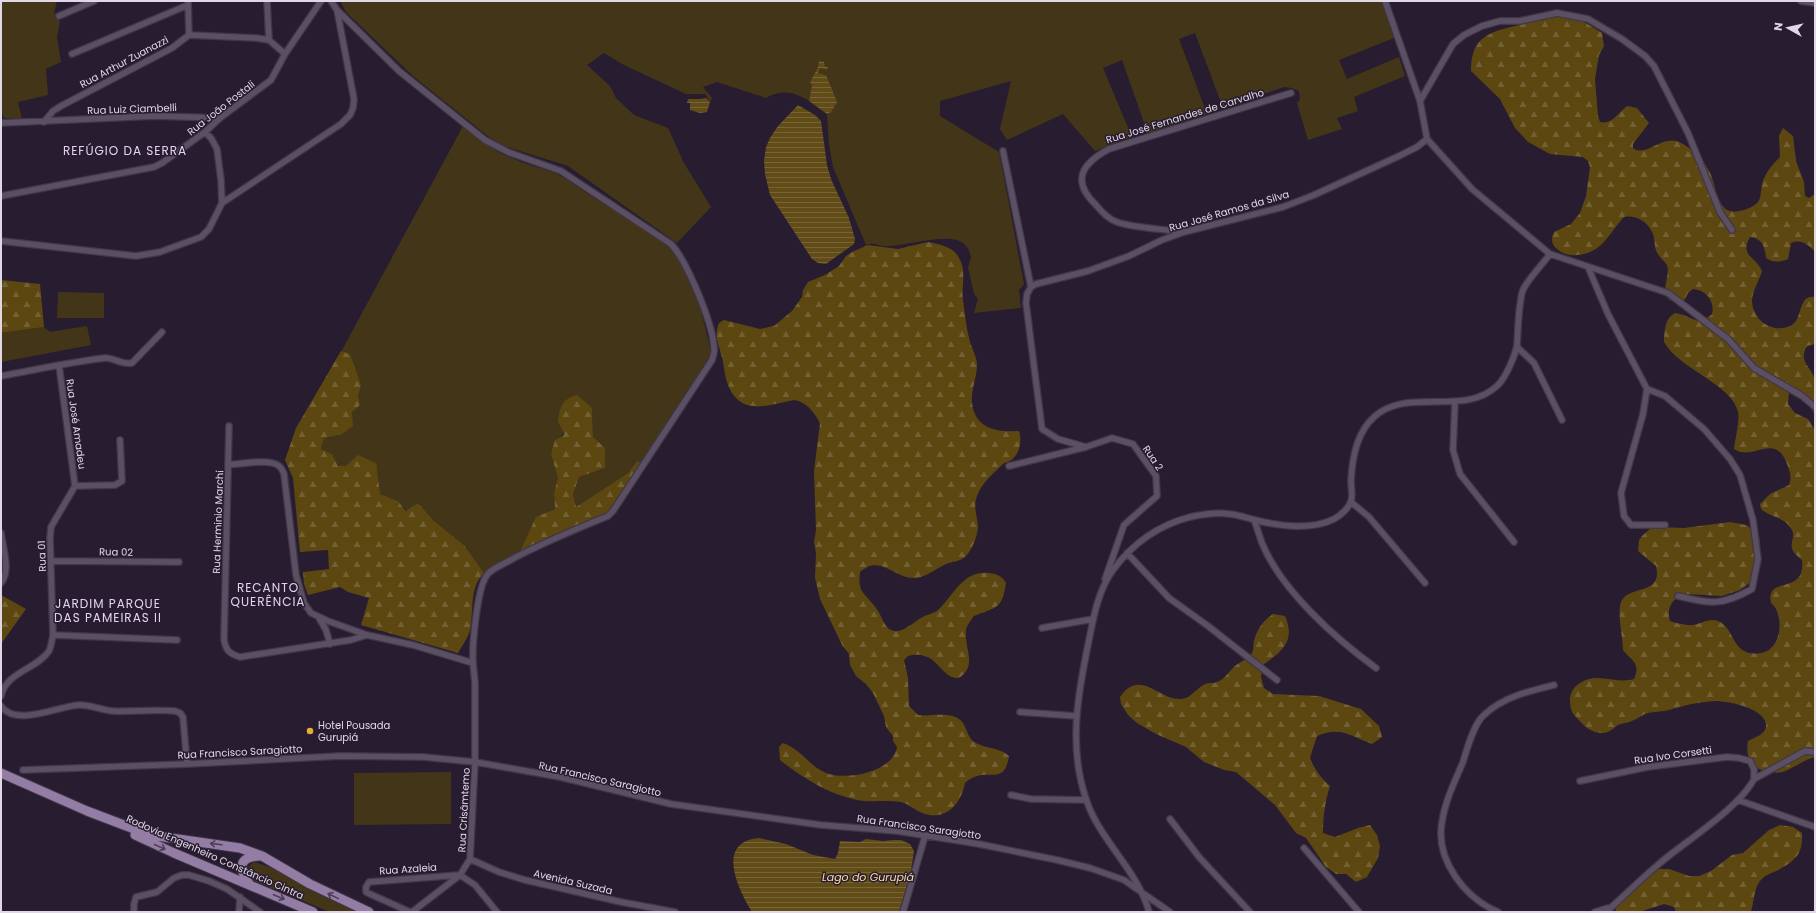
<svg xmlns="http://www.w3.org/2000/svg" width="1816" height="913" viewBox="0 0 1816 913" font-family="Poppins,sans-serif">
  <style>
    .green { fill: #433618 }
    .forest { fill: url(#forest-firs) }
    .water { fill: url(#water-rules) }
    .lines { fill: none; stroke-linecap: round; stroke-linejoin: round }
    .street-casing { stroke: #423649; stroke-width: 8 }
    .primary-casing { stroke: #423649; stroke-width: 11 }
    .street { stroke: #5b5063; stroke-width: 5.5 }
    .primary { stroke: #947da4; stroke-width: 9 }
    .oneway { stroke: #4e3e59 }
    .poi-dot { fill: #e1af34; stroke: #281c30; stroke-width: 1.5 }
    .labels { text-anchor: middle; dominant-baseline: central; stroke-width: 3; stroke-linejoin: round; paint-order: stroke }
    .street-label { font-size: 10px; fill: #e0d8e5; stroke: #281c30 }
    .poi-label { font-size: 10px; fill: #e0d8e5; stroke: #281c30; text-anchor: start }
    .water-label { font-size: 11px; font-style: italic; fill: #fadda0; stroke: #281c30 }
    .quarter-label { font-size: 12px; letter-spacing: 1px; fill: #e3d3ee; stroke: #281c30 }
  </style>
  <defs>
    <pattern id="forest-firs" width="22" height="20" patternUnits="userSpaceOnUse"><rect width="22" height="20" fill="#5c4711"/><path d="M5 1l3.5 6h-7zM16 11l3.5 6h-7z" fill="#736134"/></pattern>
    <pattern id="water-rules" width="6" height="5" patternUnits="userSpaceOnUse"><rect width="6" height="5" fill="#614c17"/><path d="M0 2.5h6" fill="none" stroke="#776539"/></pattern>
  </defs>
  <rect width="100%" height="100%" fill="#281c30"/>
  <path class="green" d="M1 1H57L54 13 60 22 57 37 61 62 46 69 48 95 18 102 22 119 4 118 1 111Z
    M340 1H1381L1389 19 1394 38 1339 60 1347 79 1399 57 1405 76 1354 97 1358 111 1337 118 1342 129 1308 140 1297 103 1300 100 1299 91 1292 88 1284 87 1223 108 1195 33 1179 39 1207 114 1148 134 1122 60 1103 68 1132 137 1095 151 1063 114 1007 140 1000 129 1011 81 940 101V116L999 152 1024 284 1019 290 1021 308 974 313 978 299 974 294 968 267 971 258C970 254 969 249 966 246 953 229 903 248 884 246 876 245 874 242 866 245L833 167 829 144 827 114 831 112 818 73 820 68 827 70 819 61C818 73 813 73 810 83L812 85 809 101C795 92 781 89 766 98L717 82 703 87 712 98 710 102 705 94H686L624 65 604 53 587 65 610 86 616 98 634 115 668 128 684 163 711 207 677 243 568 166 504 146 489 137 413 76 346 12Z
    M463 126 487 145 502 154 521 162 555 173 568 180 588 194 653 234 669 246 681 263 701 311 711 351 708 359 641 462 637 461 628 473 576 507 573 494 579 477 605 468 593 438 592 408 564 432 551 454 558 478 554 492 555 509 536 518 520 551 484 573 464 545 434 521 418 503 407 511 398 501 380 494 346 466H338L332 454 321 449 324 438 340 435 352 412 360 404 341 352Z
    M58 292 104 293V318H57Z
    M87 326 91 345 1 362V333L44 327 50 332Z
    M451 772V824L354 825V773Z
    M254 862 273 868 318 894 358 912H330L252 880 247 874V868Z"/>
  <path class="forest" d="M1548 15 1581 20 1602 33 1604 46 1599 55 1595 79 1598 116 1600 122C1612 125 1618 113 1627 106L1637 108 1649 123 1633 144V148C1646 159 1664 131 1683 144 1689 148 1698 154 1702 160 1705 164 1709 170 1711 175 1717 190 1718 216 1739 211 1746 210 1753 207 1758 202 1761 198 1761 190 1762 184 1765 173 1772 165 1780 157L1779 136 1783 128 1793 136 1796 161 1804 182 1805 196 1809 198 1815 194V252C1808 244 1801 239 1791 243L1788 259C1780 262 1773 263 1766 258 1765 247 1762 238 1750 237 1739 257 1756 256 1762 271 1759 281 1753 289 1752 300 1752 321 1774 335 1792 325 1803 318 1798 294 1815 297V344L1807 346C1797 363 1813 367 1815 381 1816 392 1815 403 1815 414L1804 399 1795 392H1789L1788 404 1795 413 1808 419 1815 430V757C1803 760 1794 768 1783 772 1779 773 1774 772 1770 772 1752 769 1745 760 1748 741 1755 737 1767 734 1766 724 1764 708 1728 701 1714 701 1699 702 1684 705 1669 710 1662 712 1653 711 1645 714 1641 716 1637 719 1632 721 1628 723 1622 723 1618 725 1612 729 1610 733 1602 733 1591 733 1584 726 1577 718 1571 713 1570 707 1570 699 1570 694 1573 689 1576 686 1595 669 1614 685 1634 679 1641 663 1632 661 1623 650 1623 637 1616 610 1622 600 1631 585 1663 595 1656 566L1638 551 1639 540 1642 536 1651 528 1657 527 1684 528 1730 522 1746 525 1755 531 1759 536 1760 542 1756 570 1752 581 1740 590 1722 596 1686 594C1673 597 1666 607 1670 621 1675 623 1685 625 1691 625 1699 625 1709 617 1718 621 1736 628 1731 658 1761 653 1782 650 1785 614 1771 603 1765 574 1806 597 1802 560 1781 544 1800 540 1790 527 1783 517 1770 517 1761 509L1760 504 1770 494 1789 485C1792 477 1790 472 1787 464 1775 431 1753 462 1734 449 1735 439 1740 421 1738 412 1732 384 1680 370 1664 342 1664 331 1665 318 1675 313 1692 315 1697 328 1712 314 1715 302 1707 290 1693 289L1688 293 1683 303C1652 302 1672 278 1667 265 1664 260 1658 257 1656 250 1654 245 1655 237 1652 232 1647 221 1635 215 1624 217 1608 234 1603 253 1577 255 1570 256 1563 254 1557 249 1551 244 1551 239 1554 232L1571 224 1580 213 1586 196 1590 167 1588 161 1583 157 1550 154 1528 142 1515 128 1500 99 1471 71C1471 35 1491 32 1519 25 1529 22 1538 19 1548 15Z
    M928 242C939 244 954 247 959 258 967 271 961 286 963 300 965 314 966 328 970 342 972 349 977 357 977 365 977 375 973 385 972 395 970 426 993 433 1019 431 1023 443 1018 461 1004 463 995 472 981 483 977 496 973 507 977 515 978 526 978 535 972 550 966 556 960 562 953 561 946 564 937 568 926 577 916 578 895 580 881 553 860 572 857 593 865 593 876 608 881 614 884 627 891 630 902 635 913 622 921 618 927 614 935 614 940 608 955 593 964 570 989 573 997 574 1002 576 1006 583 1002 610 996 607 974 616 971 620 967 625 966 630 964 649 978 665 959 678 943 679 939 659 924 656 919 654 913 655 908 656L904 660 908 678 909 706 918 715C932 717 953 710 963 723 967 729 968 738 974 742 986 749 999 747 1009 756 1004 789 986 764 965 783 961 805 944 823 920 812 913 809 909 804 901 802 889 800 877 802 864 801 833 797 804 779 780 760L779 747 783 743C801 749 809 766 826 773 847 781 893 772 897 747L893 741V736L886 727 884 716 873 693 866 684 856 676 850 665 849 654 842 645 820 599 815 578 816 553 814 542 816 530 814 471 820 423C814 412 807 402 794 400 768 405 741 417 728 385 725 377 724 369 723 361 720 347 713 336 719 323L724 320 760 329 774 326 792 311 802 297 803 290 808 282 825 275 839 266 846 256 852 252 868 245 898 249Z
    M1 280 40 284 44 327 1 333Z
    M341 351 350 354 361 385 358 395 360 405 352 412 353 426 340 435 324 438 321 449 332 454 338 466H346L358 455 376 463 380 494 398 501 406 511 418 503 434 521 464 545 484 573C469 587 474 611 470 630 468 638 462 646 458 653L361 625 369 598 348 592 340 587 308 595 304 584 303 572 329 569 328 550 300 552 293 478 285 460 296 428Z
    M577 395 592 408 593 437 605 448V468L579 477 573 494 576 507 628 473 637 461 641 462 613 508 607 513 520 551 536 517 555 509 554 492 558 478 551 454 555 440 563 436 564 433 558 422C560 407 562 399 577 395Z
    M1 595 26 609 1 644Z
    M1273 614 1285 616C1296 641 1282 651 1263 665L1261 677 1264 688 1273 694 1319 696 1361 709 1379 726 1382 737 1372 744C1350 736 1341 726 1317 736L1310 758C1315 770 1320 777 1330 786 1325 801 1323 817 1323 833L1335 837 1358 828 1370 825 1377 835 1380 846 1378 858 1367 877 1356 882 1346 874H1336L1326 867 1306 838 1296 833 1275 805 1236 772 1224 770 1204 762 1186 747 1156 734 1137 723 1128 715 1121 704 1120 697C1142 664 1164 709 1188 697 1194 693 1199 687 1205 684 1209 682 1213 684 1217 682 1225 679 1229 671 1235 666 1240 662 1249 658 1252 653 1254 650 1253 644 1254 641 1257 629 1263 621 1273 614Z
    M1780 825 1793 827 1802 833C1803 852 1797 860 1780 869 1773 873 1766 874 1761 880 1754 886 1754 903 1751 912H1676L1674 907 1664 904 1639 912H1617L1613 906 1628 890 1639 885 1647 876 1659 869H1669L1689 876H1699L1711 871 1732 855 1743 853 1769 830Z"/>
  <path class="water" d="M819 61 824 62 825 67H828L827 70 820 68 818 73 826 75 837 102 831 112 827 114 809 101 812 85 810 83C813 73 818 72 819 61Z
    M706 98 710 102 707 112 700 113 690 110V103H687L688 99H700Z
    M798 105 815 115 821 121 827 165 831 179 849 218 855 239 854 244 826 264 818 263 812 259 770 195 765 174 764 161 766 147 770 138 778 126Z
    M759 838 786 844 813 855 835 859 838 853 840 841 860 842 866 839 883 841 893 840H901L910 844 914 851 911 871 899 912H752C738 889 715 842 759 838Z"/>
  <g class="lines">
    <g class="street-casing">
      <path id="street" d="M188 1 189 35
        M267 1 269 40
        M1385 1 1420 101 1427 139 1472 189 1550 254 1668 293 1728 339 1754 368 1802 396 1815 407
        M1801 1 1815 3
        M337 10 399 71 485 140 508 152 561 171 671 244C687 261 713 324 714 348 715 352 713 356 712 360L613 511 608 516C574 530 539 544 507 562 500 566 491 569 487 575 477 588 472 646 473 663
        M59 16 94 1
        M72 54 188 5
        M1420 101 1453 44 1464 35 1482 26 1500 21H1520L1557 13 1588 19 1622 39 1645 56 1654 66 1688 133 1720 212 1732 230
        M44 122 53 111 61 106 172 48 189 35 256 38 269 40 285 54
        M1 123 155 116 220 118
        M1003 151 1031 287 1027 294 1026 303 1042 429 1058 439 1086 447
        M1 196 154 167 162 163 205 132 220 118 271 80 285 54 321 1
        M222 203 341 124 350 115 353 108 354 99 337 10 331 1
        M1182 232C1164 229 1133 228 1117 222 1108 219 1102 212 1096 205 1070 180 1083 163 1109 149L1291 93
        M1 241 136 256 160 252 201 237 209 229 222 203 221 180 217 149 211 138 205 132
        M1588 267 1608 314 1647 389 1665 396 1704 429 1730 459 1740 475 1753 520 1758 559 1752 589C1722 606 1710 604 1678 596
        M1031 287 1036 284 1088 271 1129 256 1162 240 1184 232 1283 207 1314 195 1399 156 1417 147 1427 139
        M1517 347 1534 363 1562 420
        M59 365 75 486
        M1 376C35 370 70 362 105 358 113 357 120 365 132 363L162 332
        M1647 389 1643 414 1621 493 1624 516 1631 525H1665
        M1455 402 1453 450 1460 474 1514 542
        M229 426 224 640C226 651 230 654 240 657L351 640 367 635
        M229 465C240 464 270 458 279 466 282 468 283 472 284 474L296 575 304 603 311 613 328 621 367 635 413 645 473 663 475 683V762L470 859 460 875 412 912
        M1009 466 1086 447 1112 438 1133 444 1156 476 1157 496 1124 525 1105 579
        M75 486 115 485 122 481 120 440
        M1351 502 1369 517 1425 583
        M1254 520C1257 527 1259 535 1262 543 1281 590 1336 639 1376 668
        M1 533C3 548 11 571 1 583
        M1127 553 1169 598 1208 626 1277 680
        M52 561 179 562
        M319 618 326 630 330 644
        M1042 628 1093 619
        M53 635 177 640
        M1 696C6 672 37 669 49 651 51 647 52 640 53 635L50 538 51 527 75 486
        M1 706C16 728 60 705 80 705 91 705 102 710 113 711 134 712 154 709 175 711L180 713 183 717 187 764
        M1020 712 1076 716
        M23 770 187 764 340 756 423 757 475 762 560 777 671 804 821 825 897 831 979 844 1057 860 1090 868 1124 880 1170 912
        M1580 781 1648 767 1727 757 1739 758 1750 761 1754 769V779
        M1011 795 1031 799 1086 800
        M1738 800 1815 827
        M1170 819 1199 857 1250 912
        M1304 848 1359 912
        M470 859 499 872 525 880 621 902 675 912
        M460 875 475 885 497 912
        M134 912V904L136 897 157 892 174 878 182 875H189L209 881 227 889 260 912
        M239 912 240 897
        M410 912 370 894 366 892V887L369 882 459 875
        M903 912 925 836
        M1149 912C1138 870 1099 840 1086 799 1068 746 1078 693 1089 640 1094 615 1098 591 1113 570 1133 543 1159 525 1190 517 1203 514 1217 512 1230 514 1239 515 1247 518 1255 520 1279 526 1310 531 1334 519 1340 516 1349 508 1351 501 1353 496 1351 487 1351 481 1352 459 1356 433 1374 417 1408 386 1464 418 1498 385 1506 377 1515 356 1517 345 1518 331 1518 318 1520 305 1521 300 1521 294 1523 290 1527 280 1543 264 1550 254
        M1498 912C1465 898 1435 860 1442 822 1445 801 1455 781 1463 762 1467 749 1474 723 1484 715 1503 697 1529 691 1554 685
        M1595 912 1608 908
        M1606 912C1624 896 1642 878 1660 863 1686 841 1739 808 1754 779L1805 751 1815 752"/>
    </g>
    <g class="primary-casing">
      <path id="primary" d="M1 773 87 811 150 835 240 848 262 856 310 884 369 912
        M135 835 174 853 313 912
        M250 885C239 870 237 857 259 856"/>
    </g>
    <use href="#street" class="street"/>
    <use href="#primary" class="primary"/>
  </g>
  <defs><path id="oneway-shaft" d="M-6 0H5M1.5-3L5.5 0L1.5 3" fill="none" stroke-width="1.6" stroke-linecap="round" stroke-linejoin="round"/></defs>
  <g class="oneway">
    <use href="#oneway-shaft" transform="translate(216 844) rotate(-173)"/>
    <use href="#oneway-shaft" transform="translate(160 847) rotate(25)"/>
    <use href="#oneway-shaft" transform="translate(333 896) rotate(-154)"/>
    <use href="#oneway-shaft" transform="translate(279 897) rotate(23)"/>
  </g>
  <circle class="poi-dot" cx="310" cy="731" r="4"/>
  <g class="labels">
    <g class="street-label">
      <text transform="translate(124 62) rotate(-28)">Rua Arthur Zuanazzi</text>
      <text transform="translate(221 108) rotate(-38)">Rua João Postali</text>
      <text transform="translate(132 109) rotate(-2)">Rua Luiz Ciambelli</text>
      <text transform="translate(1185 116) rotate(-17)">Rua José Fernandes de Carvalho</text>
      <text transform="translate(1229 211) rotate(-16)">Rua José Ramos da Silva</text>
      <text transform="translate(76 424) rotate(82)">Rua José Amadeu</text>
      <text transform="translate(1153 458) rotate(56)">Rua 2</text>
      <text transform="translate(218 522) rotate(-88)">Rua Herminio Marchi</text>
      <text transform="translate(116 552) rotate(1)">Rua 02</text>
      <text transform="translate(42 556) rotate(-92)">Rua 01</text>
      <text transform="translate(240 752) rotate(-3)">Rua Francisco Saragiotto</text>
      <text transform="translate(1673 755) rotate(-8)">Rua Ivo Corsetti</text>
      <text transform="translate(600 779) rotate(13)">Rua Francisco Saragiotto</text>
      <text transform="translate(464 810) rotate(-87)">Rua Crisâmtemo</text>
      <text transform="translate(919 827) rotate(8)">Rua Francisco Saragiotto</text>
      <text transform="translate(215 857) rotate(24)">Rodovia Engenheiro Constâncio Cintra</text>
      <text transform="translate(408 869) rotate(-4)">Rua Azaleia</text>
      <text transform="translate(573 882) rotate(13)">Avenida Suzada</text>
    </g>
    <g class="poi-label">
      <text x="318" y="725">Hotel Pousada<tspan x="318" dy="12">Gurupiá</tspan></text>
    </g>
    <g class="water-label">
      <text x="868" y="877">Lago do Gurupiá</text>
    </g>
    <g class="quarter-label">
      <text x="125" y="150">REFÚGIO DA SERRA</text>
      <text x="268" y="587">RECANTO<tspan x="268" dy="14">QUERÊNCIA</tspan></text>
      <text x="108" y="603">JARDIM PARQUE<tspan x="108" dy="14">DAS PAMEIRAS II</tspan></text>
    </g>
  </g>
  <rect width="1816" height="913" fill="none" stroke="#e0d8e5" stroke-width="4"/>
  <g transform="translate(1788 28) rotate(278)" stroke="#281c30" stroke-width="3" paint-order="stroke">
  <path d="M0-3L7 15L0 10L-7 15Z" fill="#e0d8e5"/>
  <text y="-6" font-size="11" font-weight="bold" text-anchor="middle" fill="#e0d8e5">N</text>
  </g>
</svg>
